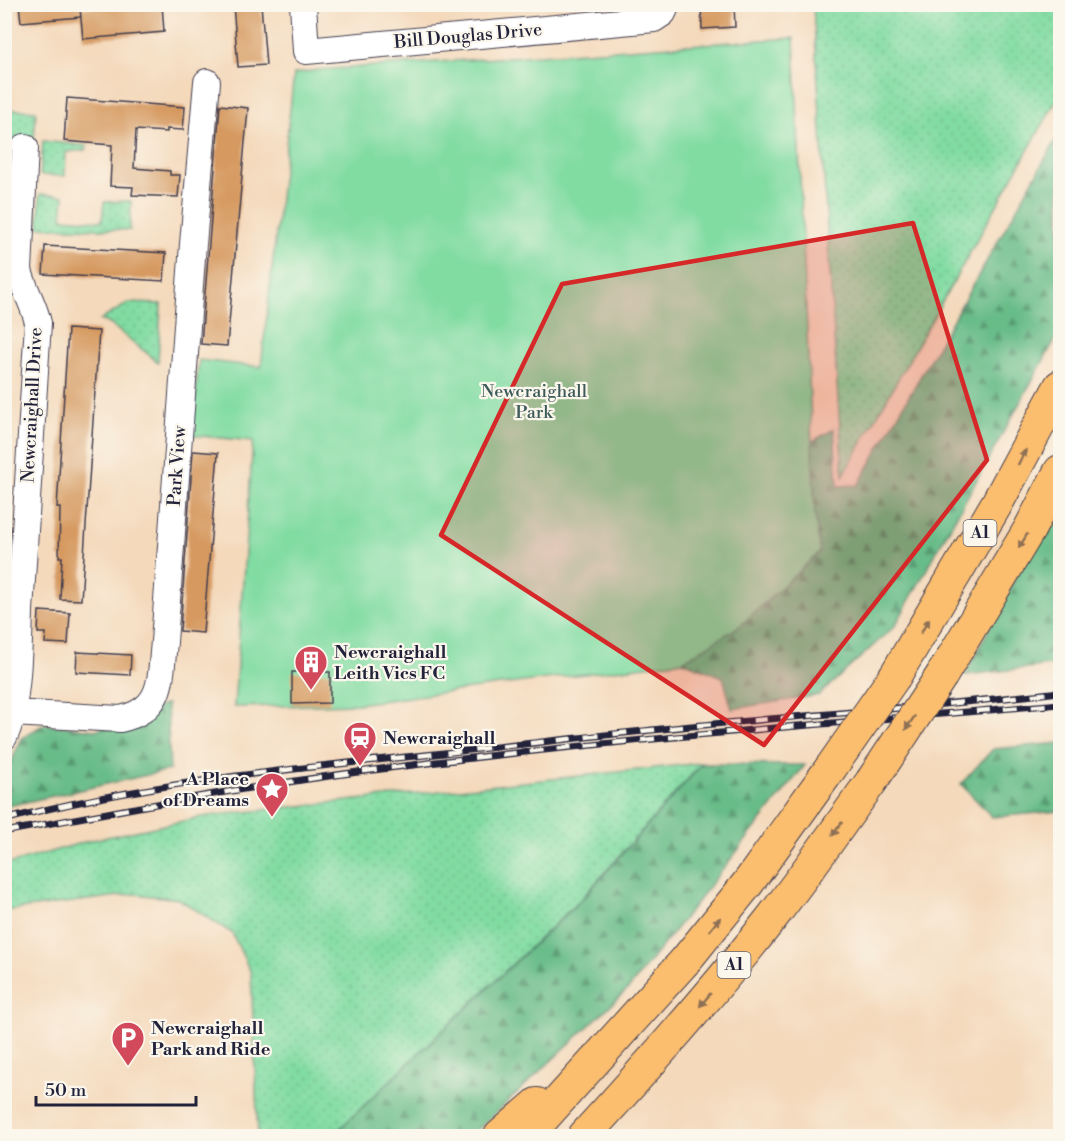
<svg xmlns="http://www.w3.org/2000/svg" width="1065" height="1141" viewBox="0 0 1065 1141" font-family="'Libre Bodoni',serif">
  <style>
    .grass { fill: url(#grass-dots); stroke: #527f6e; stroke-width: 1.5 }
    .forest { fill: url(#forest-firs); stroke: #456f62; stroke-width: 1.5 }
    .park { fill: #81dca2; stroke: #527f6e; stroke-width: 1.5 }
    .building { fill: #d69a61 }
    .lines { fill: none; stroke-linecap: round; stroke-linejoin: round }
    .minor-casing { stroke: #423d4e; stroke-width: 28 }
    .major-casing { stroke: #423d4e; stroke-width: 34 }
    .minor { stroke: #fff; stroke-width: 26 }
    .major { stroke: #fbbd6e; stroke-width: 32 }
    .rail-casing { stroke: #22223b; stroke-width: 7 }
    .rail { stroke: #fbf7ec; stroke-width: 4.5; stroke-dasharray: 14; stroke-linecap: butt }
    .major-bridge-casing { stroke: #423d4e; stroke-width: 34; stroke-linecap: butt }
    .major-bridge { stroke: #fbbd6e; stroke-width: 32 }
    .oneway { fill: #8e7054 }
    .marked { fill: #d62828; fill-opacity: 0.2; stroke: #d62828; stroke-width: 4.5; stroke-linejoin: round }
    .labels { text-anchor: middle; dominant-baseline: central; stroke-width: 4.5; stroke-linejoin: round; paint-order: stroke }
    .shield { fill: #fbf7ec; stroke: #636270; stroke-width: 1.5 }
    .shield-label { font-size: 16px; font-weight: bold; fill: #22223b }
    .street-label { font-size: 18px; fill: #22223b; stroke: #fbf7ec }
    .park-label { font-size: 18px; fill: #3e5a5a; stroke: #fbf7ec }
    .poi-label { font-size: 18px; font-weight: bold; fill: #22223b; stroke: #fbf7ec; text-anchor: start }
  </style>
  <defs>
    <pattern id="grass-dots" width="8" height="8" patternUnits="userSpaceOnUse" patternTransform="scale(1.5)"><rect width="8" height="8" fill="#81dca2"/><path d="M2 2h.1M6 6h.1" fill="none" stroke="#6fbc8c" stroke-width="1.8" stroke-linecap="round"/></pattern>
    <pattern id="forest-firs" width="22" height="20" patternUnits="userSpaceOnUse" patternTransform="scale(1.5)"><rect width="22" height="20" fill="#68bc88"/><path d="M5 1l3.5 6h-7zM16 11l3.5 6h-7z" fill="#559870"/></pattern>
  </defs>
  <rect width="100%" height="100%" fill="#fbf7ec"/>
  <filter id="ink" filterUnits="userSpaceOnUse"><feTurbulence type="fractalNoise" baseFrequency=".0167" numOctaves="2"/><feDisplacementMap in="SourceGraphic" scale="12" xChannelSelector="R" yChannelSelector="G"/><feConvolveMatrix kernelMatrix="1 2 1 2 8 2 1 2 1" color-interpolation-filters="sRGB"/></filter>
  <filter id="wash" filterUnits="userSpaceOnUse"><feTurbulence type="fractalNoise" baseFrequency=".008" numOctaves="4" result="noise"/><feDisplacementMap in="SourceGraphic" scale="24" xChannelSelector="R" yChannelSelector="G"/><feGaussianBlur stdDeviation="1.35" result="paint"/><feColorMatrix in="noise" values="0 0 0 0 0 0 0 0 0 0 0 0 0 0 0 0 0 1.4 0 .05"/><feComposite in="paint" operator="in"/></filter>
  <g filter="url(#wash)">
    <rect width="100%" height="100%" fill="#f4d9bb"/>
    <path class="grass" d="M813 5H1060V94L843 476Z
      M4 109 36 111 34 140 18 139 7 155H5Z
      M43 141 87 146 86 150 66 152 65 176 40 175Z
      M40 194 64 196 62 218 102 221 104 202 131 201 130 230 39 227Z
      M129 303 161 304 158 362 110 324 100 320Z
      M702 763 583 897 332 1136H258L251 973 232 933 179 899 134 894 5 911V865L88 841 207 816Z"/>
    <path class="forest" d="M1060 133V331L895 626 819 695 732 709 723 677 683 661 467 686 797 450 834 429 838 486 858 485Z
      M1060 492V664L965 675Z
      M167 704 170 770 8 806V769L22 738 44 724 95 730Z
      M1060 743V811L992 817 961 784 993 749Z
      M702 764 805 765 630 987 471 1136H332L583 898Z"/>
    <path class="park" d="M794 38 815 513 820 552 740 626 683 661 357 704 234 707 253 441 191 435 199 360 261 367 294 74 317 70Z"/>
    <g id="blocks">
      <path class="building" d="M19 4H80V8L121 4H162L164 32 83 39 80 9 81 17 21 22Z
        M233 4H261L266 65 238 67Z
        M701 4H734L735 27 702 29Z
        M67 98 185 107 183 130 167 129V132L136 130 134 168 170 171V175H180L178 197 132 195 133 187 110 186 112 145 64 141Z
        M220 105 248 108 227 346 201 344Z
        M45 246 166 253 164 281 43 274Z
        M68 329 99 331 81 600 60 599 62 557H59L60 508H57Z
        M193 451 218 453 203 633 180 631Z
        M39 611 70 613 68 644 45 643 46 633H38Z
        M77 652 131 655 130 675 76 672Z
        M292 672H330V703L292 704Z"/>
    </g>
  </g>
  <g filter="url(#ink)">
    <use href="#blocks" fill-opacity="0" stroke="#423d4e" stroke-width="1.5"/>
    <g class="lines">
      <g class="minor-casing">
        <path id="minor" d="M303 4 306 51 654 19 663 13 667 4
          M12 713 120 719C164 710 160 679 164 642L193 244 207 82
          M4 737C18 712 19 642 20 611 26 515 32 419 38 323 34 304 23 288 19 270L25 147"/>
      </g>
      <g class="major-casing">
        <path id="major" d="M942 675 1029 530 1060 471
          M895 676 996 505 1060 386
          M500 1136 537 1104
          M527 1136 685 961 748 883 830 769
          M584 1136C650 1064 714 992 774 915 808 871 839 826 871 782"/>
      </g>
      <use href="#minor" class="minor"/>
      <use href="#major" class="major"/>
      <g class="rail-casing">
        <path id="rail" d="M4 820C139 784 279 770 416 756 519 745 622 732 725 723 837 713 949 705 1060 692
          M4 832C122 810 239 788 358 772 591 741 826 724 1060 704"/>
      </g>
      <use href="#rail" class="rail"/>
      <g class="major-bridge-casing">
        <path id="major-bridge" d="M830 769 895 676
          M871 782 942 675"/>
      </g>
      <use href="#major-bridge" class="major-bridge"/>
    </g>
    <defs><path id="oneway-solid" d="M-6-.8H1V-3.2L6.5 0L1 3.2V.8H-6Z" transform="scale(1.5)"/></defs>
    <g class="oneway">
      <use href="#oneway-solid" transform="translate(1022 457) rotate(-62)"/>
      <use href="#oneway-solid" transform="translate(1023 541) rotate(121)"/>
      <use href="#oneway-solid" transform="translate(925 626) rotate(-59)"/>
      <use href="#oneway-solid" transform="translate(910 723) rotate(124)"/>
      <use href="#oneway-solid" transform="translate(837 829) rotate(126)"/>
      <use href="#oneway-solid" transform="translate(715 924) rotate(-51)"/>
      <use href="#oneway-solid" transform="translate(705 1000) rotate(130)"/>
    </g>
  </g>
  <path class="marked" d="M913 223 987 460 764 745 441 535 562 284Z"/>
  <defs>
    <g id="building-pin" transform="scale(1.725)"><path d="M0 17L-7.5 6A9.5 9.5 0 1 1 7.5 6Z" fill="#d1495b" stroke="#fbf7ec"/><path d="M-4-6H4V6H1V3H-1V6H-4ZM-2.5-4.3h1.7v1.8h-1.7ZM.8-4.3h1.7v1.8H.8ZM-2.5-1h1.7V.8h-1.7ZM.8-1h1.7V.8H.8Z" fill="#fff"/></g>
    <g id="station-pin" transform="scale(1.725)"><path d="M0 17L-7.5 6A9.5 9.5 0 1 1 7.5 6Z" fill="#d1495b" stroke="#fbf7ec"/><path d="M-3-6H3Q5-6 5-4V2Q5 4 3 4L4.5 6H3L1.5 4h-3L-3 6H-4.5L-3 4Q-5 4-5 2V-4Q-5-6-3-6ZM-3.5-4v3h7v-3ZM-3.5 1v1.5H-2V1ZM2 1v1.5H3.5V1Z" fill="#fff"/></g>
    <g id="sight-pin" transform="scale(1.725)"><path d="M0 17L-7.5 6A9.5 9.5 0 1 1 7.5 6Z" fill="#d1495b" stroke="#fbf7ec"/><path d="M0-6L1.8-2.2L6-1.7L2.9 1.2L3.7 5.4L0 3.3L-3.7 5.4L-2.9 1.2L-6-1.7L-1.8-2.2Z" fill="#fff"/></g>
    <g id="parking-pin" transform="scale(1.725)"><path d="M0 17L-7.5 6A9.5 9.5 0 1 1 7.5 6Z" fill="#d1495b" stroke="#fbf7ec"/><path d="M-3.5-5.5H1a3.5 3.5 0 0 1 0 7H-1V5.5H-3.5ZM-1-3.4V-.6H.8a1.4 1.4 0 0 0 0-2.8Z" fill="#fff"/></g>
  </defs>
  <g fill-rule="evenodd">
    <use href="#building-pin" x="311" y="662"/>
    <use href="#station-pin" x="360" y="738"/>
    <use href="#sight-pin" x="272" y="789"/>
    <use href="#parking-pin" x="128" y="1038"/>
  </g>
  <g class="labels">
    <g class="shield">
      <rect x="963.5" y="520" width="33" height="26" rx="4.5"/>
      <rect x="717.5" y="952" width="33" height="26" rx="4.5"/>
    </g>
    <g class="shield-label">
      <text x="980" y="533">A1</text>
      <text x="734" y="965">A1</text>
    </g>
    <g class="street-label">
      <text transform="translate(468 36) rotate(-5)">Bill Douglas Drive</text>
      <text transform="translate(32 405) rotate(-87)">Newcraighall Drive</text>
      <text transform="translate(177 466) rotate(-86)">Park View</text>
    </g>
    <g class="park-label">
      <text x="534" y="391">Newcraighall<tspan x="534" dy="21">Park</tspan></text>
    </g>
    <g class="poi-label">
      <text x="334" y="652">Newcraighall<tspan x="334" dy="21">Leith Vics FC</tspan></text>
      <text x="383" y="738">Newcraighall</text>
      <text x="249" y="779" text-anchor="end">A Place<tspan x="249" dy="21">of Dreams</tspan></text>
      <text x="151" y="1028">Newcraighall<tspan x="151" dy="21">Park and Ride</tspan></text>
    </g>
  </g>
  <rect width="1065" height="1141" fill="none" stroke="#fbf7ec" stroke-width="24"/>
  <path d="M36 1096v9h160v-9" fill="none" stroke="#22223b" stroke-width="3"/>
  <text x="45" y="1096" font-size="18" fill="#22223b" stroke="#fbf7ec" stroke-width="4.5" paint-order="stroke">50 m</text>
</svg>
